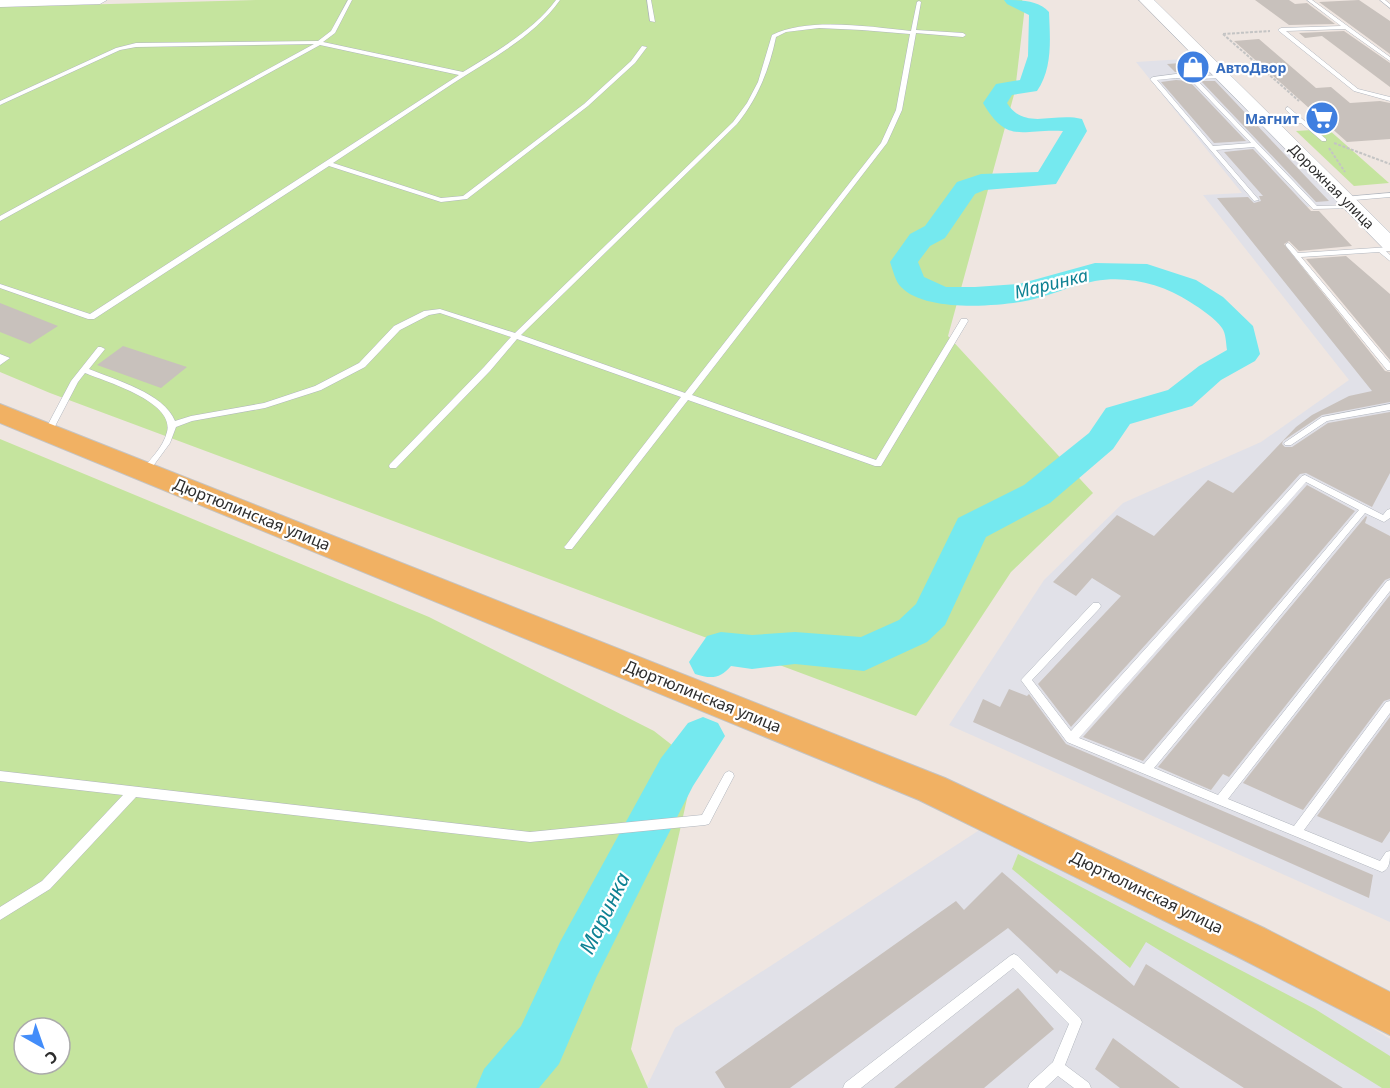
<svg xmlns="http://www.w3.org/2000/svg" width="1390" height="1088" viewBox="0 0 1390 1088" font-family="'Noto Sans',sans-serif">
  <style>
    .industrial { fill: #e1e1e8 }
    .green { fill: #c5e49e; fill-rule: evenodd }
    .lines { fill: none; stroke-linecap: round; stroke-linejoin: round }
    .river { fill: #75e9ef; fill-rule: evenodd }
    .building { fill: #c8c1bc }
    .lane-casing { stroke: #b1b6be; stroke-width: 1 }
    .secondary-casing { stroke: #b1b6be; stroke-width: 1 }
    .primary-casing { stroke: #c4c4c4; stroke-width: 2 }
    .path { stroke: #c4c4c4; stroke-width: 2; stroke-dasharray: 3 1.5; stroke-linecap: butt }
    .lane { fill: #fff; fill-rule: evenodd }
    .secondary { fill: #fff; fill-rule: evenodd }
    .primary { fill: #f1b163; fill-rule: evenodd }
    .labels { text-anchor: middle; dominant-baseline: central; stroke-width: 4.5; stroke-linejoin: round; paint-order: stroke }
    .far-shop-label { font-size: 14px; font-weight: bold; fill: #366cbe; stroke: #fff; text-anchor: start }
    .far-street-label { font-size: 14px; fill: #2e2e2e; stroke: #fff }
    .street-label { font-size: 16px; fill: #2e2e2e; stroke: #fff }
    .water-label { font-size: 18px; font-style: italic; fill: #0e8293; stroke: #fff }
    .near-water-label { font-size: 21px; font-style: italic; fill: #0e8293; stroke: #fff }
  </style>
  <rect width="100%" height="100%" fill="#efe6e1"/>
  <path class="industrial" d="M1200 58 1341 204 1250 212 1390 377V922L949 725 1044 580 1123 503 1261 442 1349 380 1203 195 1242 193 1136 62Z
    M981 829 1273 967 1390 1039V1088H646L675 1028Z"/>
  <path class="green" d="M258 0H1022L1025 6 1015 91 948 336 1093 493 1011 572 916 716 50 393 0 372V7Z
    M1328 129 1389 183 1354 186 1296 131Z
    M0 439 429 617 654 731 695 763 631 1049 648 1088H0ZM24 1028H60V1064H24Z
    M1018 854 1315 1009 1390 1056V1088H1382L1146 942 1130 968 1012 869Z"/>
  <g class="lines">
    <path class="river" d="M1004 0C1020 0 1039 0 1049 12 1050 38 1053 68 1037 91L1012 95 1007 103C1024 131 1053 112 1082 119L1087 131 1056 184 985 190 975 194 945 238 930 246 918 262 924 277 946 287H975L1019 284 1095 263 1147 264 1196 280 1223 297 1253 326 1260 354 1255 361 1221 380 1192 406 1130 424 1113 449 1050 503 986 537 945 625 927 642 864 671 795 664 752 669 731 666C720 679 711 679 695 674L689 662 707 636 721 632 752 635 795 632 861 637 899 620 916 604 958 518 1024 485 1089 433 1106 408 1168 390 1199 366 1227 350C1226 344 1226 333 1222 328 1215 318 1201 309 1190 302 1163 284 1127 275 1095 281 1069 286 1045 298 1020 302 989 307 924 311 901 287 895 281 893 270 890 262L910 234 925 226 957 182 981 174 1038 172 1063 131C1023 128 1008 146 983 103L996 84 1020 80 1028 56 1029 15 1007 4Z
      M703 717 718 723 725 736 693 786 654 862 596 978 559 1064 539 1088H476L484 1069 521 1026 560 942 661 758 688 723Z"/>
  </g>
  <path class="building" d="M1255 0H1289L1295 4 1307 3 1335 24 1289 25Z
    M1359 0 1390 21V54L1319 2Z
    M1344 31 1390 63V87L1322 36 1305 38 1299 33Z
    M1259 39 1316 88 1331 87 1350 103 1380 101 1390 103V139L1347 142 1234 41Z
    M1196 62 1207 73 1175 72 1167 64Z
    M1176 80 1189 81 1246 141 1214 143 1161 82Z
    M1201 81H1215L1329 201 1316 202Z
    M1253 149 1311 211H1319L1352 246 1299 251 1289 241 1284 244 1385 371 1390 372V402L1322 415 1283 441 1282 444 1285 447H1292L1328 423 1390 412V473L1372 507 1306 473 1300 474 1071 727 1038 684 1121 596 1092 578 1076 596 1053 582 1117 515 1154 536 1208 480 1233 493 1296 427 1312 415 1349 396 1372 391 1217 198 1248 197 1254 203 1261 201 1259 196H1263L1224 152Z
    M1346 256 1390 294V360L1306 259Z
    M0 303 58 326 30 344 0 332Z
    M123 346 187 367 161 388 97 365Z
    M1307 485 1355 511 1143 761 1083 737Z
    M1366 516 1367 517 1365 523 1390 536V578L1385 580 1229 777 1223 774 1211 790 1158 767Z
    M1390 595V699L1384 701 1303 810 1243 783Z
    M1009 689 1027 696 1029 694 1066 744 1373 875 1369 898 973 722 983 699 1000 707Z
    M1390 717V831L1382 843 1317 816Z
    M1002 872 1134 986 1146 964 1343 1088H1244L1060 970 1057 974 1008 928 790 1088H725L715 1072 956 901 964 910Z
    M1018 988 1054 1029 984 1088H894Z
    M1113 1038 1180 1088H1120L1095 1069Z"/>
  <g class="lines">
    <g class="lane-casing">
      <path id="lane" d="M348 0H352L335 33 323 42 463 72C495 52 533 31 556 0H560C534 37 489 60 452 84 412 110 373 137 333 163L441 198 463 196 584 104 631 61 642 46 647 47 635 63 588 106 467 199 441 202 329 166 94 319H88L0 288V284L90 314 459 75 320 45 0 221V216L314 44 136 47 120 50 2 104 0 105V101L116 48 136 43 318 41 331 31Z
        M647 0H651L655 22 650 21Z
        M1307 0H1312L1390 57V61L1345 29 1286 31 1358 89 1390 97V101L1354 91 1279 31 1278 30 1281 28 1341 26Z
        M1380 0H1385L1390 4V8Z
        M919 1 921 2 916 30 963 33 966 35 963 37 916 33 902 110 887 143 692 395 876 460 960 321 961 319H967L968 321 881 466H875L688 400 572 549H566L564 547 566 545 681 397 517 339 490 371 396 468H390L389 466 390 464 484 367 511 337 440 313 429 315 400 330 365 367 321 390 265 408 192 421 176 427 170 443 148 473H142L141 471C150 459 163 448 167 432 175 402 107 382 85 373L78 382 51 434H45L44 432 71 381 98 347H101L105 349 89 369C115 380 164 393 175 421L191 416 264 403 315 386 359 363 394 326 424 311 440 309 515 333 733 122 747 103 758 82 772 35C808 17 871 27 911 31L917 2ZM819 28 862 30 910 34 896 110 881 143 685 393 521 335 737 124C758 98 769 70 776 37L786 32Z
        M1176 74 1192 76 1227 75V77L1225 78 1196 79 1317 206 1353 205 1355 206V208L1313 209 1254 147 1216 150 1259 200 1254 201 1150 79 1153 77ZM1176 78 1190 79 1251 143 1213 146 1157 80Z
        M1288 107 1326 139V141H1322L1301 123 1269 125V123L1271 122 1297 120 1286 110V108Z
        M1390 193V197L1343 201 1340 199 1343 197Z
        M1288 243 1290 244 1298 253 1390 247V251H1386L1390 255V261L1379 252 1301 257 1390 363V370H1387L1286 246V244Z
        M0 354 10 358 0 365Z
        M1390 404V410L1327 421 1291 445H1285L1284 443 1322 417Z
        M1305 475 1383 515 1387 510 1390 509V518L1384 522 1365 513 1154 768 1218 795 1387 581 1390 580V591L1228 799 1294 826 1386 702 1390 701V713L1304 830 1380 861 1386 852 1390 851C1390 860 1390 869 1382 872L1067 742 1021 680 1093 603H1099L1101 606 1099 609 1032 680 1071 731 1302 476ZM1306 482 1359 510 1144 764 1079 738Z
        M0 771 530 832 702 815 725 773 729 771 733 773 734 776 709 824 705 825 530 842 136 797 50 889 0 920V907L42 881 123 795 0 781Z
        M1014 954 1018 956 1080 1018 1082 1022 1065 1065 1089 1083 1091 1088H1074L1058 1076 1045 1088H1028L1030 1083 1053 1062 1069 1024 1013 968 861 1088H843L845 1083 1010 956Z"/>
    </g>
    <g class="secondary-casing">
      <path id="secondary" d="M0 0H107L100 4 0 7Z
        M1139 0H1154L1390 233V250L1383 248Z"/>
    </g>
    <g class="primary-casing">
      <path id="primary" d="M0 404 945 778 1264 928 1390 992V1035L1236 956 919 800 0 423Z"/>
    </g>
    <path class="path" d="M1223 34 1299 101
      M1223 34 1270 31
      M1334 143 1390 164
      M1329 148 1345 172"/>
    <use href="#lane" class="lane"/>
    <use href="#secondary" class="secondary"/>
    <use href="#primary" class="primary"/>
  </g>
  <defs>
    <g id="shop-disc" transform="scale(1.725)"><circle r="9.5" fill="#3f7fe0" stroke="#fff"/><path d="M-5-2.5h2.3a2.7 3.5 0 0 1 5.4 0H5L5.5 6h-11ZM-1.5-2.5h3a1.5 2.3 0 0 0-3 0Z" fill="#fff"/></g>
    <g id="supermarket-disc" transform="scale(1.725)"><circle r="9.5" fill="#3f7fe0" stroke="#fff"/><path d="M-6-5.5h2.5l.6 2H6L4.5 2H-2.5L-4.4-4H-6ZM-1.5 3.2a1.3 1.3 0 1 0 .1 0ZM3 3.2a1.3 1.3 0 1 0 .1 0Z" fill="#fff"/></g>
  </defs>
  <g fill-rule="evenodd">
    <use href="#shop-disc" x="1193" y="67"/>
    <use href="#supermarket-disc" x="1322" y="118"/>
  </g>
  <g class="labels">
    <g class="far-shop-label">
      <text x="1216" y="67">АвтоДвор</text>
      <text x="1299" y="118" text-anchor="end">Магнит</text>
    </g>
    <g class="far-street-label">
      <text transform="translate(1332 186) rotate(45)">Дорожная улица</text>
    </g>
    <g class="street-label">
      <text transform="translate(252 514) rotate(22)">Дюртюлинская улица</text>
      <text transform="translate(703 696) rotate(22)">Дюртюлинская улица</text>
      <text transform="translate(1147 892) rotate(26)">Дюртюлинская улица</text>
    </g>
    <g class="water-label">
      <text transform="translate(1051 283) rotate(-14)">Маринка</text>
    </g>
    <g class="near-water-label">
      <text transform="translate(604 913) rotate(-64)">Маринка</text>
    </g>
  </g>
  <g transform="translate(42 1046) rotate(140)"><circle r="28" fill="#ffffff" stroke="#ababab" stroke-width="1.5"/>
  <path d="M0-4.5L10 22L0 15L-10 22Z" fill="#438dfa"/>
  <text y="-9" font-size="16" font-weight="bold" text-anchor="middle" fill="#2e2e2e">С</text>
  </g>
</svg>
